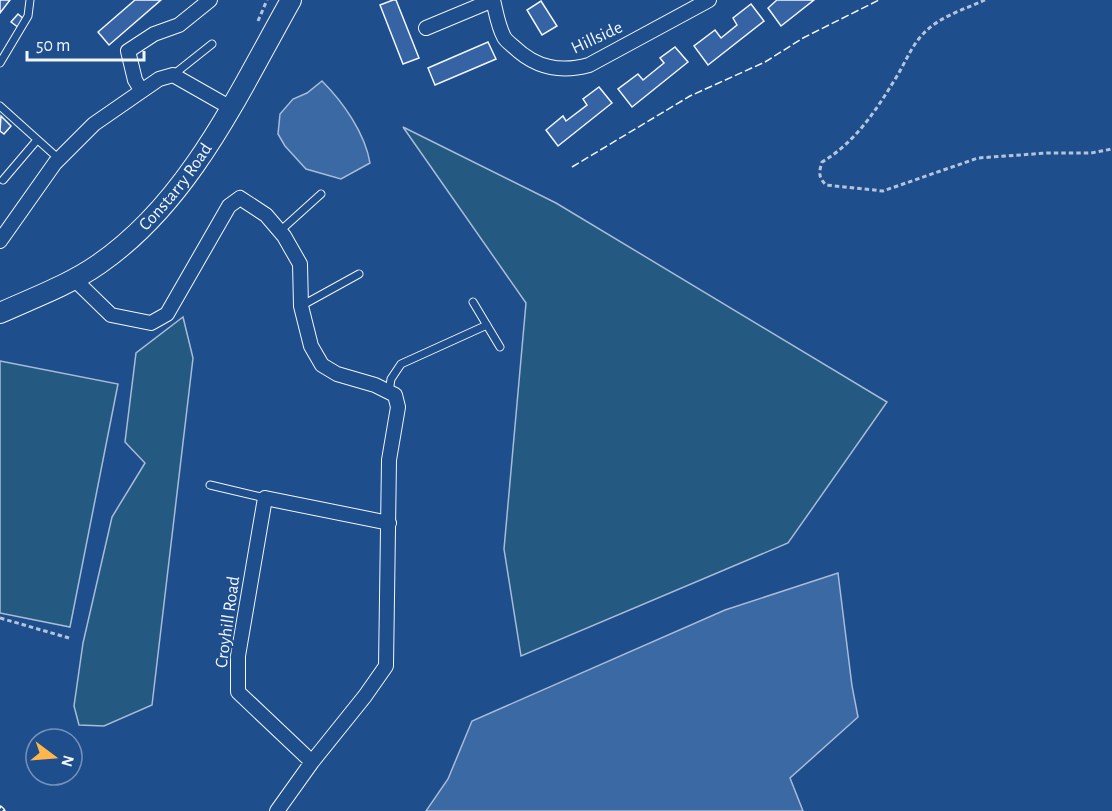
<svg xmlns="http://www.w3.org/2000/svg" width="1112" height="811" viewBox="0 0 1112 811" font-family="'Alegreya Sans',sans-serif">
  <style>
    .green { fill: #245a82; stroke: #a8bbd7; stroke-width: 1.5 }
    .water { fill: #3b69a3; stroke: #a8bbd7; stroke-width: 1.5 }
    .building { fill: #3563a3; stroke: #f2f6ff; stroke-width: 1.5 }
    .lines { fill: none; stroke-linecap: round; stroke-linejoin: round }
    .lane-casing { stroke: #f2f6ff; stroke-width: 9 }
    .street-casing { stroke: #f2f6ff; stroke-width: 16 }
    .secondary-casing { stroke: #f2f6ff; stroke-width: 22 }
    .path { stroke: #b3c4dc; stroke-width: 3; stroke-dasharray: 4.5 3; stroke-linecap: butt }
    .lane { stroke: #1f4e8c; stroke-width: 7 }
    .street { stroke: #1f4e8c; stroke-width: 14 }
    .secondary { stroke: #1f4e8c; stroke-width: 20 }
    .rail-casing { stroke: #f2f6ff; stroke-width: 7 }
    .rail { stroke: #1f4e8c; stroke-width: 4.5; stroke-dasharray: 14; stroke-linecap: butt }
    .fence { stroke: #f2f6ff; stroke-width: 1.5; stroke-dasharray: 8 3; stroke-linecap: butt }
    .labels { text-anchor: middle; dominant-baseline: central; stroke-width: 4.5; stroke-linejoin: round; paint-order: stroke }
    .street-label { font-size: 18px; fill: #f2f6ff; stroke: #1f4e8c }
  </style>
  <rect width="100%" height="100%" fill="#1f4e8c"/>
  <path class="green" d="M403 127 556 203 887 402 788 543 521 656 504 549 526 303Z
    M183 317 193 358 152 705 104 726 79 725 74 706 83 643 112 517 145 463 125 442 136 353Z
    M0 361 118 384 70 627 0 613Z"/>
  <path class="water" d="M322 81C343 102 365 133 370 163L341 179 306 169 285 146 278 134 280 114 293 99 307 93Z
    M838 573 852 686 858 717 790 778 803 811H426L448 779 472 721 725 610Z"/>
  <path class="building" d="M0 0H10L0 13Z
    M135 0H161L109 45 98 32Z
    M393 0H396L419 58 403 64 380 5Z
    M777 0H814L781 26 768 8Z
    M541 1 557 26 542 35 527 10Z
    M751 4 764 21 708 65 694 46 715 30 721 38 737 25 733 18Z
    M18 14 25 20 19 28 11 22Z
    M488 42 496 59 435 85 428 68Z
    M675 47 688 62 632 107 618 89 638 74 643 80 664 63 660 58Z
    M599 87 612 103 558 146 546 130 563 116 566 121 587 105 583 99Z
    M1 116 11 126 4 134 0 131Z"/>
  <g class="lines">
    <g class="lane-casing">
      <path id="lane" d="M0 63 28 16 30 0
        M173 75 212 44
        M0 106 59 159
        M3 180 37 140
        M280 231 321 194
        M473 302 500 347
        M301 306 359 274
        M389 392 391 379 401 364 487 325
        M210 485 265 498"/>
    </g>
    <g class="street-casing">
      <path id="street" d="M493 0C496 12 498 26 504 37 506 41 511 44 514 47 536 68 560 73 589 65L709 0
        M426 28 493 0
        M141 90 135 80 128 51 154 34 179 25 210 0
        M0 241 55 163 94 124 159 79 173 75 231 108
        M74 279 111 315 151 323 167 314 229 206 240 198 266 215 284 236 300 264 301 306 311 346 322 365 337 374 375 385 395 395 398 407 389 460 386 666 365 696 312 762 238 692V656L265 498 389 523
        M277 811 312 762"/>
    </g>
    <g class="secondary-casing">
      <g id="secondary">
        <path id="s1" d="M0 313C33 298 69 285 99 264 190 201 238 94 291 0"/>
      </g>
    </g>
    <path class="path" d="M985 0C965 9 939 17 924 33 912 45 906 61 897 76 877 109 856 142 822 162 819 172 818 177 826 185L883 191 978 158 1047 153H1091L1112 149
      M258 21 267 0
      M0 618 69 638"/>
    <use href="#lane" class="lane"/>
    <use href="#street" class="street"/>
    <use href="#secondary" class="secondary"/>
    <g class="rail-casing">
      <path id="rail" d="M0 809 2 811"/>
    </g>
    <use href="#rail" class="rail"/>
    <path class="fence" d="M572 167 690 96 765 62 803 38 879 0"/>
  </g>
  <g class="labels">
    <g class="street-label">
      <text transform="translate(597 38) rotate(-25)">Hillside</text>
      <text stroke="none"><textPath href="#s1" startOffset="220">Constarry Road</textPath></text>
      <text transform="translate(228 622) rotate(-82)">Croyhill Road</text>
    </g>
  </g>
  <g transform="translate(54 757) rotate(106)"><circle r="28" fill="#1f4e8c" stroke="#7391ba" stroke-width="1.5"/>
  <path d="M0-4.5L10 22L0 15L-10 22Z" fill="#ffb74d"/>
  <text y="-9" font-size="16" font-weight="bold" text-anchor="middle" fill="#f2f6ff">N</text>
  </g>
  <path d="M27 51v9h117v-9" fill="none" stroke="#f2f6ff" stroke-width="3"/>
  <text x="36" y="51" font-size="18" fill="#f2f6ff" stroke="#1f4e8c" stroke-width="4.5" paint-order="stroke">50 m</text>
</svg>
